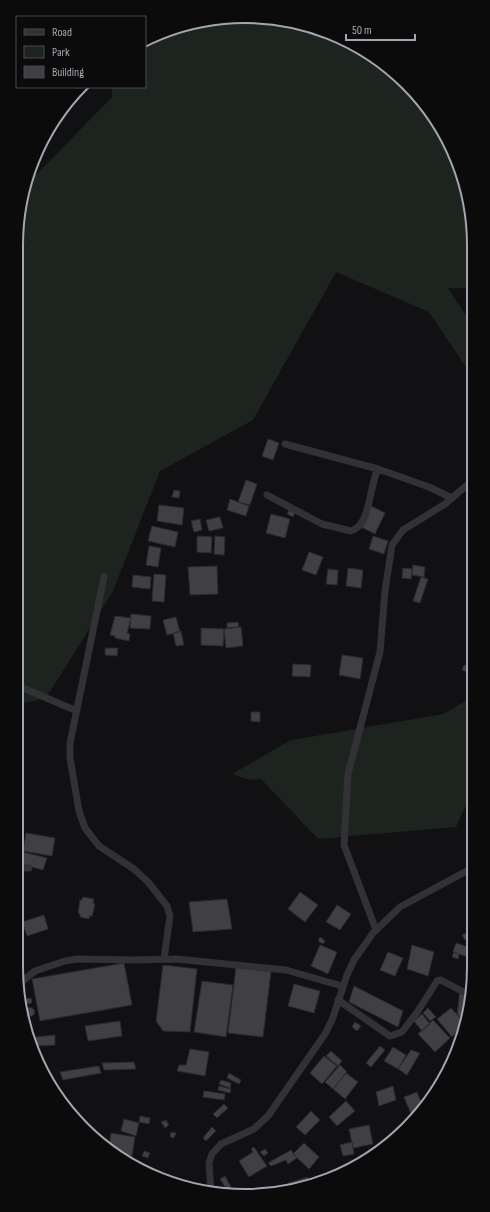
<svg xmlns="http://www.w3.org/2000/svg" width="490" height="1212" viewBox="0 0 490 1212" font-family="'Sofia Sans Condensed',sans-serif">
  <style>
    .green { fill: #1d241f }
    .building { fill: #404044; stroke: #2b2b2d }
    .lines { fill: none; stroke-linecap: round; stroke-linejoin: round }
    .street { stroke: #323236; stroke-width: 7 }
    .rim { fill: none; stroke: #a3a5b1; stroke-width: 2 }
  </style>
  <rect width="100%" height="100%" fill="#111012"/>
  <path class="green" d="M230 17 318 28 372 54 417 94 456 157 472 215V288H448L472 324V376L429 312 336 272 253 420 160 471 113 591 46 698 16 705V245L28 173 37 174 112 97V87H145V39Z
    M473 696 474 788 456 827 318 839 261 779 250 780 232 774 291 740 444 714Z"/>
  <path class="building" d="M268 439 279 443 273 460 262 456Z
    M246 480 257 484 250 505 238 502Z
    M174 490 180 491 179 498 172 497Z
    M230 499 249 506 246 516 227 510Z
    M159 505 184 508 182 525 157 521Z
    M371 506 385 513 375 534 361 527Z
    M290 508 296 511 293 517 287 514Z
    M271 514 290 519 285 538 266 533Z
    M220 517 223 528 209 531 206 520Z
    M200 519 202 530 194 532 191 521Z
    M152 526 178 532 175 547 148 541Z
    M197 536 212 537 211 553 197 552Z
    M215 536 225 537 224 555 214 554Z
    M373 536 388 541 384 554 369 549Z
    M149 546 161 548 158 567 146 565Z
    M309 552 323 557 316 575 302 570Z
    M413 565 425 567 424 577 412 575Z
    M217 566 218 594 190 595 188 567Z
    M348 568 363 570 361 588 346 586Z
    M403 568 412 569 411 579 402 578Z
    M328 569 338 570 337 585 326 584Z
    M154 574 166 575 164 602 152 601Z
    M133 575 151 577 150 589 132 587Z
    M421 577 428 579 420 603 413 601Z
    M131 614 151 616 150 629 130 628Z
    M115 616 131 618 127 633 130 634 129 641 115 638V636L110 635Z
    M176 617 180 632 167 635 163 620Z
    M238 622 239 627 227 628V623Z
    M241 627 243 646 226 648 224 629Z
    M201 628 224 629 223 646 201 645Z
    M181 631 184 645 176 646 173 633Z
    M105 648H118L117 656 105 655Z
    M342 655 363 658 360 679 339 675Z
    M293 664 311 665 310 677 292 676Z
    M464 665 472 668 470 673 462 670Z
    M251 712H260V722L251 721Z
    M26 833 55 838 52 856 23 851Z
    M23 852 47 858 43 870 20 864Z
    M300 892 318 905 305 922 288 909Z
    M83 897 94 899 93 903 95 904 92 917 90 915 89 919 80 917V914L78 913 80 900H82Z
    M227 899 232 929 193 932 189 902Z
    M337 905 351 914 340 930 326 922Z
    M44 915 48 929 27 936 22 922Z
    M471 931 474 936 465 940 462 935Z
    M320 937 325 941 323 944 318 941Z
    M456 943 474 949V959L453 952Z
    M320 945 337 952 328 974 311 966Z
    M412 945 434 952 428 976 407 969Z
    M388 952 403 958 395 976 380 970Z
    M454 952 459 954 458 959 452 957Z
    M124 963 132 1005 40 1021 32 979Z
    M163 965 197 969 190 1032 163 1031 156 1021Z
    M236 967 271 972 263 1037 228 1033Z
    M202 981 233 985 226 1037 194 1032Z
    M294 984 320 991 314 1013 288 1006Z
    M354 986 403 1011 398 1027 349 1002Z
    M460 991 469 992 465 1022 457 1014Z
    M26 1001a3 3 0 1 1 6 0a3 3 0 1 1-6 0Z
    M25.5 1012a4.5 4.5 0 1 1 9 0a4.5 4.5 0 1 1-9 0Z
    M428 1008 436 1017 430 1021 423 1013Z
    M451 1008 465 1023 452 1037 437 1019Z
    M422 1014 430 1024 422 1031 414 1021Z
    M433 1020 450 1038 435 1052 418 1034Z
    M120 1021 122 1036 88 1041 85 1026Z
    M355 1022 361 1026 357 1031 352 1027Z
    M55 1035V1045L37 1046 36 1037Z
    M380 1046 385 1050 371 1067 366 1063Z
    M393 1047 406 1055 398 1069 384 1061Z
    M190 1049 209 1052 205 1076 177 1071 179 1065H186Z
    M411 1050 420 1053 407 1075 398 1069Z
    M331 1051 342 1061 338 1066 326 1056Z
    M324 1056 337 1066 322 1084 310 1073Z
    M134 1062 136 1069 104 1070 102 1063Z
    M340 1065 347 1072 333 1089 325 1082Z
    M99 1066 101 1073 63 1080 60 1072Z
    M229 1073 241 1080 239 1084 227 1078Z
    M346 1073 358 1082 345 1099 333 1089Z
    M221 1080 231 1083 230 1088 219 1084Z
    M219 1086 231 1089 230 1093 218 1090Z
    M393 1086 396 1100 379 1106 376 1092Z
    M204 1091 225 1094 224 1100 203 1097Z
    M417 1092 424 1109 411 1114 404 1097Z
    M346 1101 355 1111 337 1126 329 1117Z
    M224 1104 228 1108 217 1118 213 1114Z
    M311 1111 320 1120 305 1135 296 1127Z
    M140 1116 150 1118 149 1124 139 1122Z
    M124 1119 139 1123 136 1136 121 1131Z
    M166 1120 169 1125 165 1128 161 1122Z
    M369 1125 373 1144 353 1148 349 1129Z
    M212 1127 216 1131 206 1141 203 1138Z
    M171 1132 176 1133 174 1138 170 1137Z
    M111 1133 135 1137 132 1156 116 1154 109 1148Z
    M352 1142 354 1154 343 1156 340 1145Z
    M304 1143 319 1157 309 1169 293 1154Z
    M254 1147 267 1166 249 1177 239 1161 253 1152 251 1149Z
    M265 1149 268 1153 264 1156 260 1152Z
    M291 1150 297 1158 288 1164 286 1160 271 1166 268 1163Z
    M144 1151 150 1153 148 1158 142 1156Z
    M225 1176 231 1187 227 1190 220 1179Z
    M308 1177 310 1184 290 1191 288 1183Z
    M240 1189 243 1193H232Z"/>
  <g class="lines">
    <path class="street" d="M285 444 378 469
      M267 495 322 524 351 531C371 525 369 486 378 469L429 487 452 498
      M104 577 70 743V758L79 811 85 828 99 846 134 869 148 882 167 906 170 916 164 959
      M16 685 77 711
      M16 867 29 868
      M376 930 344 845 348 774 380 652 385 591 392 545 403 530 445 504 473 480
      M19 984 35 971 65 961 77 959 134 960 177 959 286 970 342 986
      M338 1000 390 1036 402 1032 418 1011 437 981 441 980 469 995
      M211 1193 209 1163 212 1154 221 1144 254 1129 268 1116 325 1034 332 1020 347 975 354 960 373 933 400 907 474 867"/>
  </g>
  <path d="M0 0H490V1212H0ZM245 23H245A222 222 0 0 1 467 245V967A222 222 0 0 1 245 1189H245A222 222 0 0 1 23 967V245A222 222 0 0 1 245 23Z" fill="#0c0b0c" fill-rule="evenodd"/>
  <path class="rim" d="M245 23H245A222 222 0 0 1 467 245V967A222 222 0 0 1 245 1189H245A222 222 0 0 1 23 967V245A222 222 0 0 1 245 23Z"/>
  <rect x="16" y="16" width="130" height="72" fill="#0c0b0c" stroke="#48494e"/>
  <rect x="24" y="29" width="20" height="6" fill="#323236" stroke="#48494e"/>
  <text x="52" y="36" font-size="12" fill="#a3a5b1">Road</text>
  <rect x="24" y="46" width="20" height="12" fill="#1d241f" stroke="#48494e"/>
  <text x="52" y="56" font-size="12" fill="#a3a5b1">Park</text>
  <rect x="24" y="66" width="20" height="12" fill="#404044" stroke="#48494e"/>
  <text x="52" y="76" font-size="12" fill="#a3a5b1">Building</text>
  <path d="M346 34v6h69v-6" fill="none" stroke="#a3a5b1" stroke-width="2"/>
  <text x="352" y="34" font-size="12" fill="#a3a5b1" stroke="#0c0b0c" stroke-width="3" paint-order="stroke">50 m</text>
</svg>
